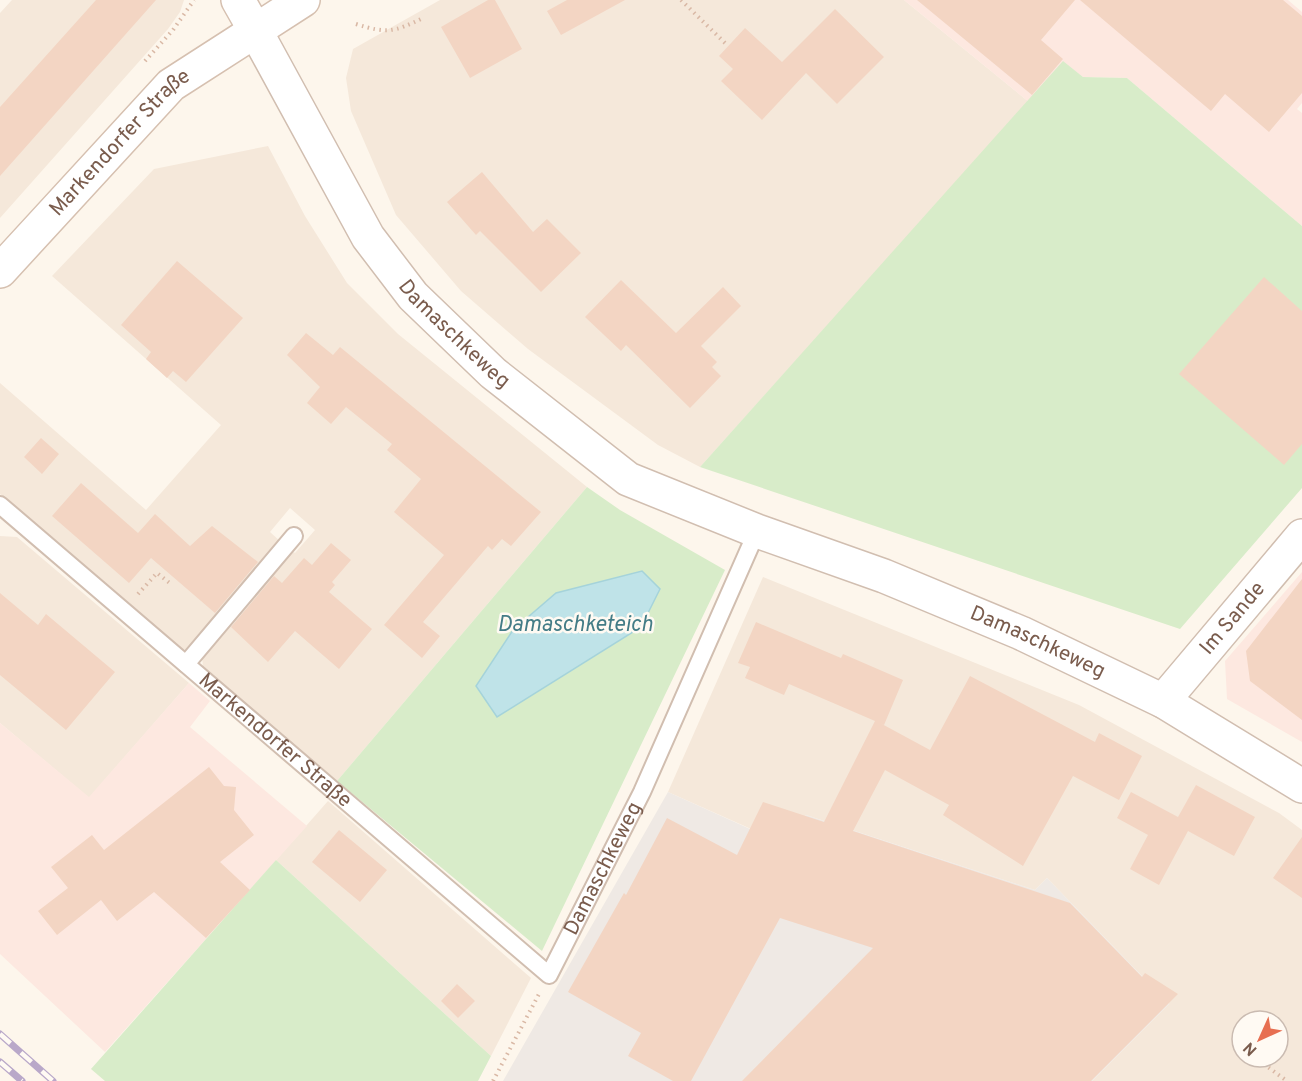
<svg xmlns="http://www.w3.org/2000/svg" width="1302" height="1081" viewBox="0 0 1302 1081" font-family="Overpass,sans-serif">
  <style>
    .residential { fill: #f5e8da; fill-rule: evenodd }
    .commercial { fill: #fde8e0 }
    .industrial { fill: #efe9e4 }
    .green { fill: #d8ecc9; fill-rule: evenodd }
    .water { fill: #bfe3e8; stroke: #a5d3da; stroke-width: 1.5 }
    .building { fill: #f3d5c3 }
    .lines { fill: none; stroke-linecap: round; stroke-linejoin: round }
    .lane-casing { stroke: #d1beb0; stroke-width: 20 }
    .street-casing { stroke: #d1beb0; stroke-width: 36 }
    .secondary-casing { stroke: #d6c0b0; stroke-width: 36 }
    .path { stroke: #d9b8a5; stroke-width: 4; stroke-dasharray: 1.5 4.5; stroke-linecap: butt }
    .lane { stroke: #fff; stroke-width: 16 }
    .street { stroke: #fff; stroke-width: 33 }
    .secondary { stroke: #fff; stroke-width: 33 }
    .rail-casing { stroke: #b9a8c9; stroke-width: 7 }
    .rail { stroke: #fffaf3; stroke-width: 4.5; stroke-dasharray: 14; stroke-linecap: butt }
    .labels { text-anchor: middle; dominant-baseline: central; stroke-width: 5; stroke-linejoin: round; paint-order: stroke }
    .street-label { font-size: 21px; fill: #7a5c4d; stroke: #fffaf3 }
    .water-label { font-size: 22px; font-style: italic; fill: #437c86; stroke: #fffaf3 }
  </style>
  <rect width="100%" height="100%" fill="#fdf6ec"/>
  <path class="residential" d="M12 0H184L180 12 168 29 0 218V13Z
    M440 0H904L1029 102 700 467 658 445 528 349 461 291 396 215 351 111 346 78 353 49Z
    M268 146 305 216 347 283 398 334 587 487 337 781 203 667 202 656 290 550 295 553 315 530 290 508 270 532 281 542 191 648 183 650 0 494V383L146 510 221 425 52 276 154 169Z
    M0 536 17 537 189 683 89 798 0 723Z
    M763 577 1079 705 1279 813 1302 830V1081H1092L1169 1004 1047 878 1035 890 806 815 789 846 668 792ZM1242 1021H1278V1057H1242Z
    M328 801 531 978 491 1056 276 860Z"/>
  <path class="commercial" d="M904 0H1288L1302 12V103L1297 109 1302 113V226L1127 78 1083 77 1063 62 1029 102Z
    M1302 572V742L1227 699 1225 661Z
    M189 683 210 701 190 727 307 826 105 1052 0 954V723L89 797Z"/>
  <path class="industrial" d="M668 792 788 846 806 815 1035 890 1047 878 1169 1004 1092 1081H503Z"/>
  <path class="green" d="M1063 61 1083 77 1127 78 1302 226V488L1180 629 700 467Z
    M587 487 620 510 725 570 542 951 337 781ZM660 589 641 627 569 670Z
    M276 860 491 1056 478 1081H105L91 1069Z"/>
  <path class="water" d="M642 571 660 589 641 627 497 717 476 686 513 630 556 593Z"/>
  <path class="building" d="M96 0H156L0 176V107Z
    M488 0H495L522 49 470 78 441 27Z
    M567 0H625L561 35 547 11Z
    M917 0H1075L1041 40 1063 59 1032 95Z
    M1080 0H1283L1302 16V93L1269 132 1225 94 1211 111Z
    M835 9 884 57 837 104 806 73 762 120 721 81 733 69 719 56 745 28 782 62Z
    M482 172 533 232 547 219 581 253 541 292 480 231 476 235 447 202Z
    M177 261 243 318 186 382 173 371 167 378 146 359 151 352 121 325Z
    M1264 277 1302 311V444L1284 465 1179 374Z
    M621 280 676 333 723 287 741 306 701 346 717 362 712 367 721 376 690 408 626 345 621 351 585 317Z
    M306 333 333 355 340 347 541 512 511 546 502 539 492 550 488 546 423 622 440 636 422 658 384 625 444 555 394 512 421 479 387 450 392 444 346 407 331 424 307 403 320 387 287 355Z
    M41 438 59 454 42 474 24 457Z
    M81 483 138 533 155 514 190 546 212 526 258 562 215 613 151 558 129 583 52 516Z
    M331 543 351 560 332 582 335 585 329 592 372 629 339 669 295 631 268 662 231 627 274 576 282 583 304 558 312 565Z
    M1302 579V720L1250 681 1246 651Z
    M0 593 38 625 46 614 115 672 66 730 0 675Z
    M756 622 841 658 843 654 903 680 884 725 880 723 930 750 970 676 1095 742 1099 733 1142 756 1119 800 1073 776 1023 866 943 815 949 805 885 770 853 831 1070 903 1142 977 1145 973 1178 994 1091 1081H742L873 948 780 918 691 1081H673L628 1056 641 1033 568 992 624 893 626 895 667 818 737 855 763 802 824 822 875 721 789 684 784 695 745 678 750 667 738 663Z
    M209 767 224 786 236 787 234 810 254 835 220 862 250 890 206 938 154 892 117 921 101 900 57 935 38 911 68 888 51 867 92 835 104 850Z
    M1196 785 1255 817 1234 856 1188 831 1159 885 1130 869 1148 835 1117 818 1131 792 1178 817Z
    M339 830 387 870 360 902 312 862Z
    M1302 837V898L1273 878Z
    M457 984 475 1001 458 1018 441 1001Z"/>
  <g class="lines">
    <g class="lane-casing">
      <g id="lane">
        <path id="s1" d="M0 505 549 975 642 792 757 531"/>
        <path d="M186 664 294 536"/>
      </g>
    </g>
    <g class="street-casing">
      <g id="street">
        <path id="s2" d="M255 30 368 237 413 296 493 373 628 479 757 531 884 576 1021 633 1163 701 1302 786"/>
        <path id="s3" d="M1163 701 1302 536"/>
      </g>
    </g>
    <g class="secondary-casing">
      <g id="secondary">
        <path d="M238 0 255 30"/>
        <path id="s4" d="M0 271 171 85 303 0"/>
      </g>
    </g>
    <path class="path" d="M681 0 725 43
      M356 24C387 34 394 32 423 18
      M145 61 173 30 194 0
      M138 594 157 573 171 584
      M1254 1057 1287 1081
      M493 1081 539 994"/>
    <use href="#lane" class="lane"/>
    <use href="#street" class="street"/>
    <use href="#secondary" class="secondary"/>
    <g class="rail-casing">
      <path id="rail" d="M0 1034 53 1081
        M0 1062 22 1081"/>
    </g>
    <use href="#rail" class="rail"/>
  </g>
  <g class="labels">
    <g class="street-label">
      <text stroke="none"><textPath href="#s4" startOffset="176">Markendorfer Straße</textPath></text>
      <text stroke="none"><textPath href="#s2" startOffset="366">Damaschkeweg</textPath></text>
      <text stroke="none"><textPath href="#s3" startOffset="108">Im Sande</textPath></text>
      <text stroke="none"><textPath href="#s2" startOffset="1034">Damaschkeweg</textPath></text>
      <text stroke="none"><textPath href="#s1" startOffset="362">Markendorfer Straße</textPath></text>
      <text stroke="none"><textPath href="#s1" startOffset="842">Damaschkeweg</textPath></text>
    </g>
    <g class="water-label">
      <text x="575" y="625">Damaschketeich</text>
    </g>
  </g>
  <g transform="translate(1260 1039) rotate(225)"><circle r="28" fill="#fffaf3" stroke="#cabbb1" stroke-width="1.5"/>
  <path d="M0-4.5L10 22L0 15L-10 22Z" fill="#e76f51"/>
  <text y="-9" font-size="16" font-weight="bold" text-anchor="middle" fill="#7a5c4d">N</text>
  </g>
</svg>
